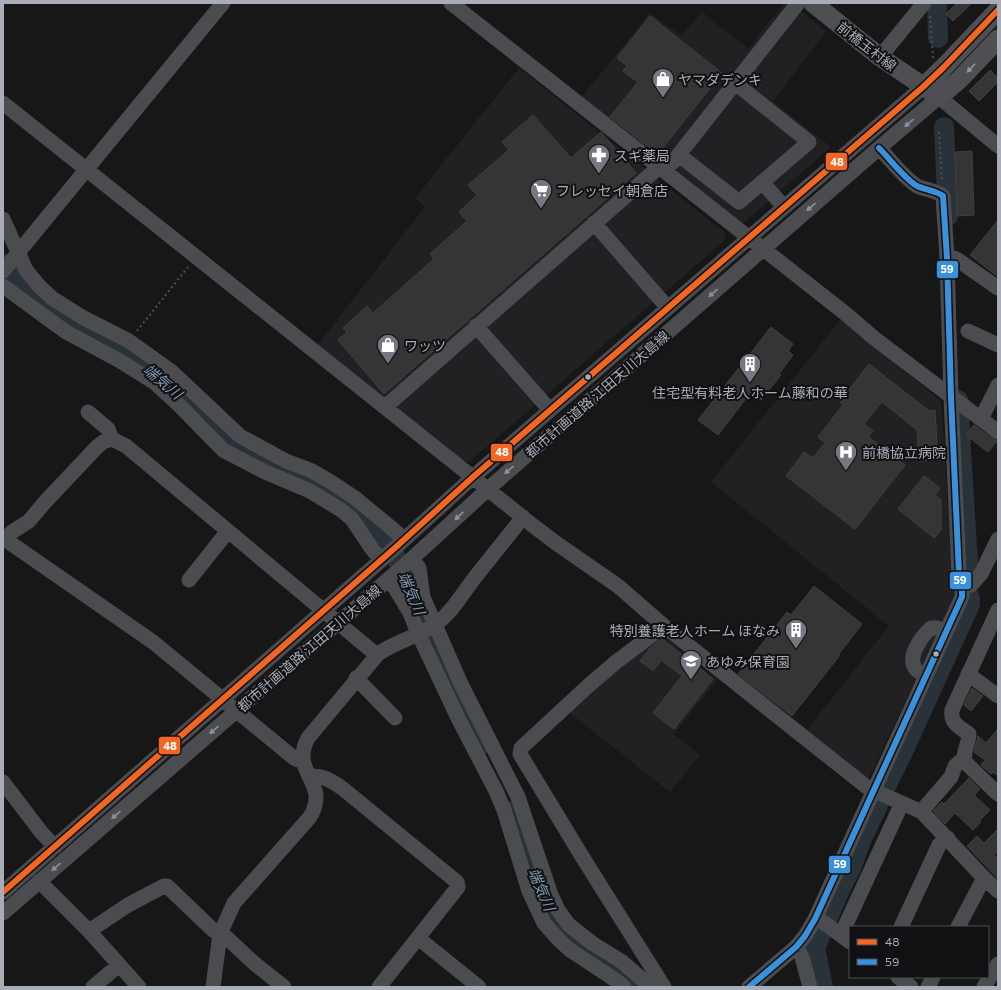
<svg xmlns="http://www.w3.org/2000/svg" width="1001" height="990" viewBox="0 0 1001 990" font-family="Commissioner,'Noto Sans JP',sans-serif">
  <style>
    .built { fill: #212123 }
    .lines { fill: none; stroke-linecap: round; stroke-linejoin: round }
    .river { stroke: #2a3239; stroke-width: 20 }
    .building { fill: #353536; stroke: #3f4043 }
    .path { stroke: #4d4e52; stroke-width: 2; stroke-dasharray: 2 3; stroke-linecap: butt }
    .minor { stroke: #4b4c50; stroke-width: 15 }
    .major { stroke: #4d4f52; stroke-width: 19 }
    .bus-1-casing { stroke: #111113; stroke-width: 9 }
    .bus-2-casing { stroke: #111113; stroke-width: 9 }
    .bus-1 { stroke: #f26522; stroke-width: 6 }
    .bus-2 { stroke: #3a90db; stroke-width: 6 }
    .oneway { fill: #91969e }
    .oneway2 { fill: #8c9099 }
    .bus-dot { fill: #a8adb8; stroke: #111113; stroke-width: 1.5 }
    .labels { text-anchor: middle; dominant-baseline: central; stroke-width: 4; stroke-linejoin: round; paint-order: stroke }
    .street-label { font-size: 14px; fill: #a8adb8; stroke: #111113 }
    .poi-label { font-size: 14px; fill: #a8adb8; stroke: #111113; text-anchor: start }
    .water-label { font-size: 15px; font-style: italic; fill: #7f9bb3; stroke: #111113 }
    .line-badge { stroke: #111113; stroke-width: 1.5 }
    .badge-label { font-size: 11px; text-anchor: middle; font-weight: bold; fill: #fff }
  </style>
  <rect width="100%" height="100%" fill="#171717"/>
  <path class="built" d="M784 3H792L826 32 773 101 831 147 740 226 580 99 650 13 681 36 702 12 748 49Z
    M519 68 725 233V240L469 462 463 461 316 347 425 207 415 198Z
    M841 319 941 401 954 599 868 780 807 730 889 626 711 482Z
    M661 634 717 680 674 734 700 755 670 792 566 710Z"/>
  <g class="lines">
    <path class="river" d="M937 3 938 38
      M944 127 948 216
      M3 264 13 281 47 309 74 326 121 349 153 369 177 390 223 436 235 446 264 460 310 479 330 490 351 505 371 523 388 544 402 568 455 694 480 746
      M958 400 968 564
      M510 811 541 892 560 928 574 942 615 969 638 987
      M823 987 815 948 839 892 851 868 863 836 875 812 885 788 902 754 970 604V598"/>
  </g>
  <path class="building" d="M957 3H972L953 21 946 14Z
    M650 16 722 73 658 154 610 117 638 82 623 71 627 66 617 58Z
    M990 70 998 78V82L979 101 969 91Z
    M533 115 571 158 601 132 636 173 384 394 338 340 347 332 343 328 367 306 373 313 434 259 430 254 467 221 459 212 477 195 468 185 509 150 502 142Z
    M972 151 974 215 957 216 955 152Z
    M998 220V277L970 255Z
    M771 327 793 344 788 351 793 355 779 374 781 375 761 400 751 392 718 435 698 420Z
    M869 364 929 411 935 410 938 460 919 461 917 430 882 402 864 424 873 431 868 437 905 465 855 529 786 476 804 452 813 458 825 443 818 437 843 405 840 402Z
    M974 425 993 439 997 441 988 452 966 435Z
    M924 476 940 488 935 495 941 500V530L934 538 898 509Z
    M814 586 862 624 839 654 840 655 792 716 738 674 787 612 791 615Z
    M662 639 713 679 674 729 653 713 682 676 661 660 653 671 640 661 651 647Z
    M972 688 983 696 971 711 964 705Z
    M998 729V776L993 772 991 774 981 765 985 760 974 752 978 736 986 743Z
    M969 778 980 789 974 795 990 810 979 821 981 822 973 830 955 813 945 824 933 811 942 802 944 804Z
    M998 829V851L994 855 998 858V879L967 846 977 836 984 843Z"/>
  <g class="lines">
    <path class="path" d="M930 16 933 58
      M939 132 942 181
      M137 331 188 267"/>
    <path class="minor" d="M451 3 846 314 874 338 998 432
      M880 57 924 3
      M3 103 515 511 531 524 556 543 618 586 664 626 868 788 922 812 984 878 998 891
      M679 155 739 202 809 142 735 83
      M673 162 798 3
      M762 182 784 207
      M3 219 26 270 39 286 52 298 82 317 129 341 171 371 240 436 286 461 312 471 331 482 355 498 389 526 404 539
      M594 223 668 308
      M947 258H954L958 260 998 288
      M3 271 223 3
      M3 286 66 332 120 361 155 383 180 406 223 450 263 471 310 491 341 510 352 519 372 549 381 560
      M476 326 550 410
      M968 331 998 345
      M385 407 659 167
      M88 412 108 429 112 439
      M981 419 998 385
      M3 538 153 642 294 758 298 760H303
      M3 540 12 532 29 521 45 502 96 448 103 442 112 439 126 446 372 651 376 656
      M412 559 419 568 423 597 460 682 518 797 551 895 558 910 569 925 592 943 621 961 651 987
      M189 580 228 531
      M388 580 395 588 410 613 418 633 459 720 496 791 504 810 529 891 544 923 559 940 570 950 617 981 624 987
      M962 588 971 585 981 574 998 539
      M998 610 952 710C950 724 960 727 969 734 969 745 961 753 966 763L998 794
      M664 626 616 662 588 686 521 748 520 754 583 858 664 987
      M968 674 998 696
      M926 675C922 673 917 672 915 668 907 656 922 636 931 628H937L946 632
      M356 678 395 718
      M310 777C322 774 333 782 342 788L457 882 458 887 379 987
      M3 782 41 832 55 847
      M922 812 926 806 951 777 955 766 964 758
      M39 881 89 931 139 987
      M3 892 396 547 473 477 923 87
      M3 913 406 564 488 489 879 148 939 97 998 146
      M815 919 823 922 850 942
      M901 927 939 845 948 838
      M958 927 984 878
      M89 931 128 905 164 886H167L213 930 226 937 255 964 284 987
      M841 935 902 803
      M418 938 479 987
      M796 947 802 957 810 987
      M898 977 911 987
      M93 987 119 965
      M213 987 220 934 234 903 310 817C331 782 289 773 308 738L378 654C396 641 418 637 436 624 452 612 461 596 473 580 489 559 507 538 523 517
      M749 987 796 947 805 936 815 919 962 597V588L959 574 951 397 947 258 943 196C935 190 925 190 917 186 905 179 889 158 879 148
      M928 987 933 977
      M984 987 998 964"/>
    <path class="major" d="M813 3 880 57 939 97 960 79 998 39
      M923 87 944 67 998 10"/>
    <g class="bus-1-casing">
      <path id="bus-1" d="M3 892 396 547 473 477 923 87 944 67 998 10"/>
    </g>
    <g class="bus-2-casing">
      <path id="bus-2" d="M749 987 796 947 805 936 815 919 962 597V588L959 574 951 397 947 258 943 196C935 190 925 190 917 186 905 179 889 158 879 148"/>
    </g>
    <use href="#bus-1" class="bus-1"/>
    <use href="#bus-2" class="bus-2"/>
  </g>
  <defs><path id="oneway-solid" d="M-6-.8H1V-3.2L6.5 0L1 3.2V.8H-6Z"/></defs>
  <use class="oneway" href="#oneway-solid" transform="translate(971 68) rotate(134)"/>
  <g class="oneway2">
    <use href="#oneway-solid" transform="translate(909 123) rotate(140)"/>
    <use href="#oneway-solid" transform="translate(811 207) rotate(139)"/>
    <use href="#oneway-solid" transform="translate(713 293) rotate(139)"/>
    <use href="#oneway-solid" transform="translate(509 470) rotate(139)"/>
    <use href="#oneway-solid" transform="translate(459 516) rotate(137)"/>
    <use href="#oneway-solid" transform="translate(214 730) rotate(139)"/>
    <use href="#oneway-solid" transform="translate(116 815) rotate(139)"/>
    <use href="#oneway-solid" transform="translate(56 867) rotate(139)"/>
  </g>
  <defs>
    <g id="shop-pin" transform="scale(1.15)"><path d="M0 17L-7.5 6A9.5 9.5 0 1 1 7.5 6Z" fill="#757880" stroke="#111113"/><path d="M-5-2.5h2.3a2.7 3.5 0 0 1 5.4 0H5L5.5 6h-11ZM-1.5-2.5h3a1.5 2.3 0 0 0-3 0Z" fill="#fff"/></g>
    <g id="pharmacy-pin" transform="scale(1.15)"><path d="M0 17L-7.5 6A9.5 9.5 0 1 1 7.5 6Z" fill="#757880" stroke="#111113"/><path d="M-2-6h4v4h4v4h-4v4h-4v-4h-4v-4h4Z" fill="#fff"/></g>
    <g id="supermarket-pin" transform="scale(1.15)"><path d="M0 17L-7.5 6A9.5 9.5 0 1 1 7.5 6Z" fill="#757880" stroke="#111113"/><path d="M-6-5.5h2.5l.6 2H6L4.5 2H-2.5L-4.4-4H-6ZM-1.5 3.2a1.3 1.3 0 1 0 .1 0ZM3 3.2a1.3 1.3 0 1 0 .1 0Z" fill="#fff"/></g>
    <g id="building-pin" transform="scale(1.15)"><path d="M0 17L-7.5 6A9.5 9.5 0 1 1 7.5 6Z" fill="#757880" stroke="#111113"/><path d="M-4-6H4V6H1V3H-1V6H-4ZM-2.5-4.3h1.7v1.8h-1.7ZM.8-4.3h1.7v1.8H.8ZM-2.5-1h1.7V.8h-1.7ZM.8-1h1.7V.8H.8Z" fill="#fff"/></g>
    <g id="hospital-pin" transform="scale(1.15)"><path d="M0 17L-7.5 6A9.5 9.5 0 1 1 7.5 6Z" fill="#757880" stroke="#111113"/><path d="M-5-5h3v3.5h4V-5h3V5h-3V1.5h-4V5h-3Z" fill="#fff"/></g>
    <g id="school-pin" transform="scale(1.15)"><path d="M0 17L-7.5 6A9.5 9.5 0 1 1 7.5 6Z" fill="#757880" stroke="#111113"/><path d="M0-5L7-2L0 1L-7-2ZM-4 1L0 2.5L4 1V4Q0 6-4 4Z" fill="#fff"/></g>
  </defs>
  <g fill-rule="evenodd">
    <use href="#shop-pin" x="663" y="79"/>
    <use href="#pharmacy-pin" x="599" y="155"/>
    <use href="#supermarket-pin" x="541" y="190"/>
    <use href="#shop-pin" x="388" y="345"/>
    <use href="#building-pin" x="750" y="364"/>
    <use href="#hospital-pin" x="846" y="452"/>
    <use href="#building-pin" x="796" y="630"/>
    <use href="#school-pin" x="691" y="661"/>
  </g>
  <g class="bus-dot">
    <circle cx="588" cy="377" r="3.5"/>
    <circle cx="936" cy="654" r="3.5"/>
  </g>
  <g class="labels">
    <g class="street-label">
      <text transform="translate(867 46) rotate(38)">前橋玉村線</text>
      <text transform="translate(597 394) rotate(-41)">都市計画道路 江田天川大島線</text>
      <text transform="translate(309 648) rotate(-41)">都市計画道路 江田天川大島線</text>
    </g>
    <g class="poi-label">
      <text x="678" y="79">ヤマダデンキ</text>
      <text x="614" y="155">スギ薬局</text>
      <text x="556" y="190">フレッセイ朝倉店</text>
      <text x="404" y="345">ワッツ</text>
      <text x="750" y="392" text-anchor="middle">住宅型有料老人ホーム藤和の華</text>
      <text x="862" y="452">前橋協立病院</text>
      <text x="780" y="630" text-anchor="end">特別養護老人ホーム ほなみ</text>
      <text x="706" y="661">あゆみ保育園</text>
    </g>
    <g class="water-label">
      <text transform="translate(163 381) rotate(40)">端気川</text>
      <text transform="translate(412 593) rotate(67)">端気川</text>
      <text transform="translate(542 889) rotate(67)">端気川</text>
    </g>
  </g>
  <g class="line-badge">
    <rect x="825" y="152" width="23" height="19" rx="4" fill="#f26522"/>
    <rect x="936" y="260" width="23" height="19" rx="4" fill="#3a90db"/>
    <rect x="490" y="443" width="23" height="19" rx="4" fill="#f26522"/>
    <rect x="949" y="571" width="23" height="19" rx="4" fill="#3a90db"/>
    <rect x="158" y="736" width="23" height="19" rx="4" fill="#f26522"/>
    <rect x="828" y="855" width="23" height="19" rx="4" fill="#3a90db"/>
  </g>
  <g class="badge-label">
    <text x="837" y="166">48</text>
    <text x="947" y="273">59</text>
    <text x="502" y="456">48</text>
    <text x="960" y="584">59</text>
    <text x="170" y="750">48</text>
    <text x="840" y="868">59</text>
  </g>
  <rect width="1001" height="990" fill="none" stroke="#a8adb8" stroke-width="8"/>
  <rect x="849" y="926" width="140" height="52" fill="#111113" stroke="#4d4f55"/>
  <rect x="857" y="939" width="20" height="6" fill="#f26522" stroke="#4d4f55"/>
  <text x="885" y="946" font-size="12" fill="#a8adb8">48</text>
  <rect x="857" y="959" width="20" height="6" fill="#3a90db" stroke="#4d4f55"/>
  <text x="885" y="966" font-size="12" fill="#a8adb8">59</text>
</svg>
